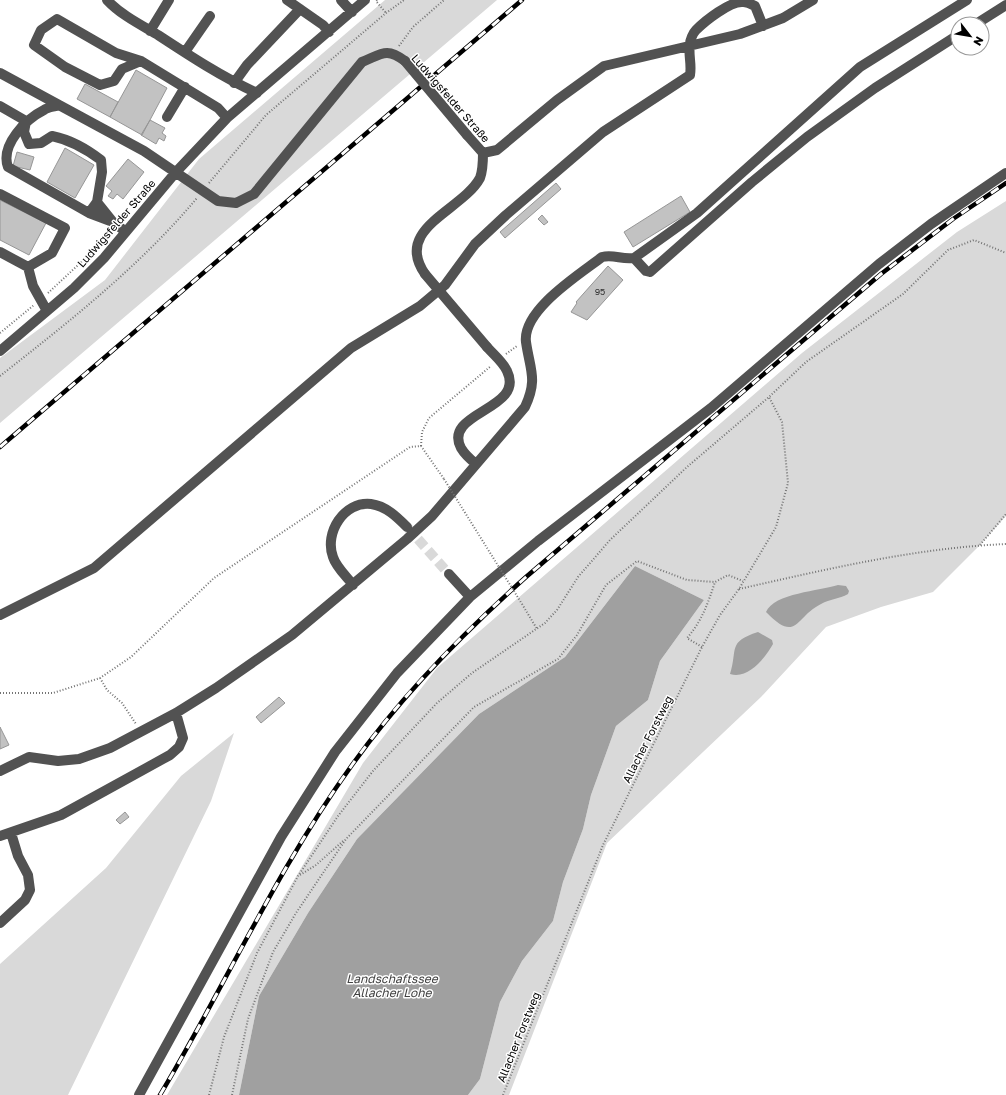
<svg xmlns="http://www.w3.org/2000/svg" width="1006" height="1095" viewBox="0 0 1006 1095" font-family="'Golos Text',sans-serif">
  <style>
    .green { fill: #d9d9d9 }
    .water { fill: #a0a0a0 }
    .building { fill: #c2c2c2; stroke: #969696 }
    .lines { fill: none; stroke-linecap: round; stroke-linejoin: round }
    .minor-tunnel { stroke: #d9d9d9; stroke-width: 10; stroke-dasharray: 10 5; stroke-linecap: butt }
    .path { stroke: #747474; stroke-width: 2; stroke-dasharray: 1 2; stroke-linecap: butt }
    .minor { stroke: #525252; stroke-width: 10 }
    .rail-casing { stroke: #000; stroke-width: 4.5 }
    .rail { stroke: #fff; stroke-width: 3; stroke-dasharray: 9; stroke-linecap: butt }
    .path-bridge { stroke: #747474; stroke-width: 2; stroke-dasharray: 1 2; stroke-linecap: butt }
    .minor-bridge { stroke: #525252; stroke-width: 10 }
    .labels { text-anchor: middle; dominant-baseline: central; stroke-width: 3; stroke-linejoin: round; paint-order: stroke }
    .number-label { font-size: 9px; fill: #303030 }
    .street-label { font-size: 11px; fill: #000; stroke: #fff }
    .water-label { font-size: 12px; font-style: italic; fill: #414141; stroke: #fff }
  </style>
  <rect width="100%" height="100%" fill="#fff"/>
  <path class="green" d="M385 0H497L0 423V358L105 280 199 159Z
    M1006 201V516L980 545 933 592 881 607 826 627 761 697 607 843 509 1095H468L480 1079 500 1002 522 961 553 921 563 882 583 829 591 795 616 726 648 700 660 661 704 600 635 566 565 657 479 714 357 839 308 913 259 996 239 1095H167L363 763 437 668 802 353 957 232Z
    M234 733 211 801 68 1095H0V964L106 868 181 776Z"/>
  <path class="water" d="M635 566 704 600 660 661 648 700 616 726 591 795 583 829 563 882 553 921 522 961 500 1002 480 1079 468 1095H239L259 996 308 913 357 839 479 714 565 657Z
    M838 585 846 586 849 591 848 594C839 599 830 599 821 604 795 617 797 644 766 612 774 593 820 591 838 585Z
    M758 632 772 640 773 644C765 658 748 680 730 674 738 649 727 642 758 632Z"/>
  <path class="building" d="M136 70 167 88 142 135 110 117Z
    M85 84 118 102 110 117 77 99Z
    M150 120 165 128 162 133 166 136 164 141 159 138 156 144 141 135Z
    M65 148 94 165 75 198 47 182Z
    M17 152 34 157 30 170 13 166Z
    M128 159 144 172 123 199 117 194 113 199 108 196 112 191 106 186Z
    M556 183 561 189 505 238 500 232Z
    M681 196 690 212 633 247 624 232Z
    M0 200 46 223 29 255 0 240Z
    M542 215 548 222 544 225 538 219Z
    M608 266 623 280 587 320 571 312 577 303 576 302Z
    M279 697 285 703 261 723 256 717Z
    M0 727 9 745 0 749Z
    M125 812 129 817 120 824 116 820Z"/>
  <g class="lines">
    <path class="minor-tunnel" d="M408 528 449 574"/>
    <path class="path" d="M377 0 376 1 386 13
      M399 46 413 27 444 0
      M209 183 266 115 386 13 404 0
      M48 293 105 240
      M0 333 34 305
      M506 354 517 346
      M0 376C70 321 140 266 197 198
      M421 446 422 432 429 418 491 366
      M980 545 1006 514
      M739 589C828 569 915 548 1006 544
      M522 604 537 629
      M702 647 687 638C702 621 708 603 715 582
      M100 678 107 690 122 703 136 724
      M0 693H53L100 678 131 657 214 578 410 447 421 446 444 479
      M300 875 316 865 343 841
      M209 1095 224 1037 257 953 298 876 338 816 373 771 437 703 472 673 545 623 557 610 578 577 610 540 687 467 769 397 806 362 903 294 948 250 974 240 1006 253
      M232 1095 248 1019 273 952 296 913 346 839 474 707 558 659 577 635 606 585 637 561 687 580 715 582 728 575 743 581
      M503 1095 603 845 702 647 720 615 739 589 776 527 788 483 782 422 769 397"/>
    <path class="minor" d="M107 0C121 15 141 25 158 35 190 56 222 77 257 93
      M287 0 323 25 329 32
      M341 0 352 12
      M976 24 1006 5
      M150 31 169 0
      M185 52 210 16
      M141 61 122 69 114 81 100 85 65 67 34 45 41 30 57 19 116 53 141 61 218 108 227 118
      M0 73 59 105
      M234 83 247 65 300 9
      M0 106 26 121 24 132 29 144 41 143 52 136C71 140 85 148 101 160L102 172 97 202 89 213
      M167 117 185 87
      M483 153 497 150 557 100 604 66 740 34 783 18 813 0
      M0 194 65 228 52 253 28 267
      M97 202 113 222
      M126 232 113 222 89 213 8 167C0 145 26 119 44 110 48 107 54 107 59 105L144 151 218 201 236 203 254 194 362 62C382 54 386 47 405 61
      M0 252 28 267 33 286 47 311
      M634 258 646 271 650 272 752 182 807 137 875 88 958 35
      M425 274C393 228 462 211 480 178 483 170 483 162 483 153L467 135
      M0 351 74 288 104 258 176 172 227 118 365 0
      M475 463C470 459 464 453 461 448 442 412 526 410 507 371 503 362 494 355 487 347
      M449 574 470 597
      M353 585C347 577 336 567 333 557 324 533 344 501 371 504 386 506 397 517 407 527
      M0 615 94 568 351 348 420 306 445 285 475 244 506 215 603 132 690 75C692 64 688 55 690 44 690 40 693 33 696 30 705 21 730 1 743 2 747 2 751 4 755 6L763 26
      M0 771 29 757 58 761 79 759 110 748 176 713 216 688 292 635 407 539 432 516 525 407C538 379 530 370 526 342 522 310 580 274 602 257 614 254 622 260 634 258L697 213 860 67 967 0
      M0 836 61 815 170 755 179 747 183 738 176 713
      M0 923 25 900 30 890 28 875 18 856 11 833
      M139 1095 281 837 335 752 397 673 470 597 538 541 711 408 879 264 931 224 1006 173"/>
    <g class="rail-casing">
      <path id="rail" d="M0 447 522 0
        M160 1095C225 986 277 869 352 765 402 695 462 634 526 577L881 274 953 219 1006 183"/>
    </g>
    <use href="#rail" class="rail"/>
    <path class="path-bridge" d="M444 479 522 604"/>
    <path class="minor-bridge" d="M405 61 467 135
      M425 274 487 347"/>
  </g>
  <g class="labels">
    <g class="number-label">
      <text x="600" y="291">95</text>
    </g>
    <g class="street-label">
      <text transform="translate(451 98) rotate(49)">Ludwigsfelder Straße</text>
      <text transform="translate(116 223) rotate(-49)">Ludwigsfelder Straße</text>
      <text transform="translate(647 739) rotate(-63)">Allacher Forstweg</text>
      <text transform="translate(518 1037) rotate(-68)">Allacher Forstweg</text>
    </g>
    <g class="water-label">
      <text x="392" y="978">Landschaftssee<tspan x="392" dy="14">Allacher Lohe</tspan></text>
    </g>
  </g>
  <g transform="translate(970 36) rotate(121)"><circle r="19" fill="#ffffff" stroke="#999999"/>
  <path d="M0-3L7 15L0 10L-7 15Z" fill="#000000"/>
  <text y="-6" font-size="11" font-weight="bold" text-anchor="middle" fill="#000000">N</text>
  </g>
</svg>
